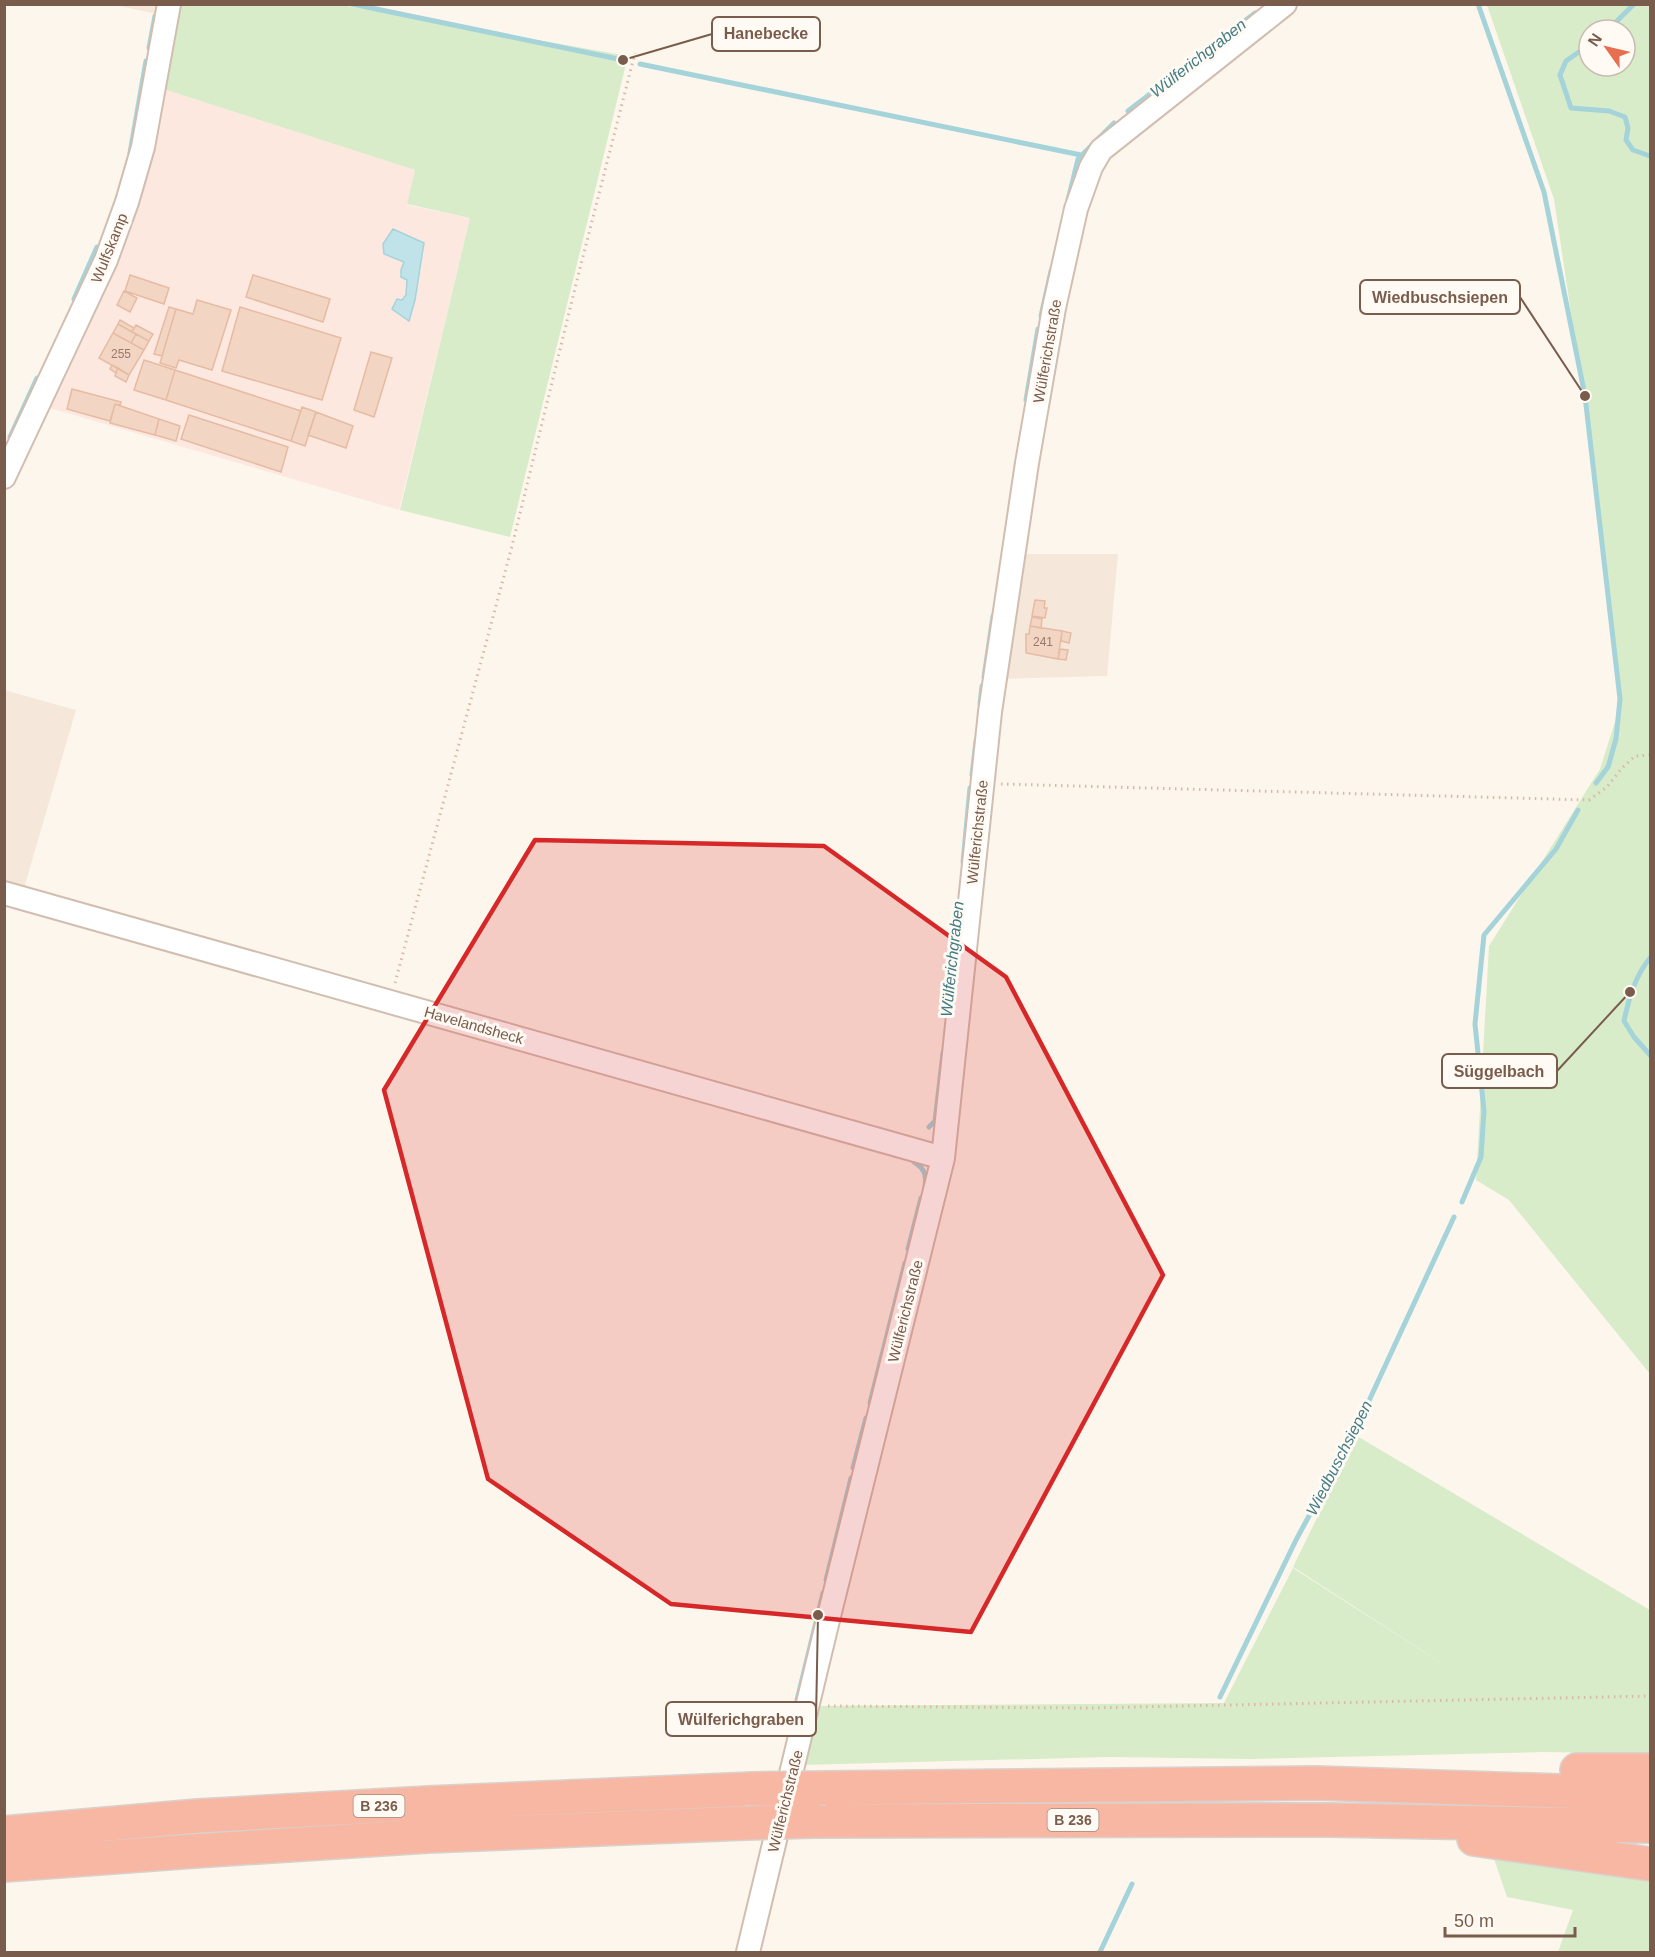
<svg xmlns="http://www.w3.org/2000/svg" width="1655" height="1957" viewBox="0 0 1655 1957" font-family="Arial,sans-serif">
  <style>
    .residential { fill: #f5e8da }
    .commercial { fill: #fde8e0; fill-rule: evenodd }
    .green { fill: #d8ecc9; fill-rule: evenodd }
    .water { fill: #bfe3e8; stroke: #a5d3da; stroke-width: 1.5 }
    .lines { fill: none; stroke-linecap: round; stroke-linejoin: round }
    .stream { stroke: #a5d3da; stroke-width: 5 }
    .building { fill: #f3d5c3; stroke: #e6bba3; stroke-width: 1.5 }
    .minor-casing { stroke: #d1beb0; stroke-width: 26 }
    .highway-casing { stroke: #dad1cd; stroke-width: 36 }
    .path { stroke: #d9b8a5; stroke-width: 3; stroke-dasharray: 1.5 4.5; stroke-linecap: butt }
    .minor { stroke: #fff; stroke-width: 22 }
    .highway { stroke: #f7b7a3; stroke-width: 33 }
    .highway-bridge-casing { stroke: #dad1cd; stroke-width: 36; stroke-linecap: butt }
    .highway-bridge { stroke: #f7b7a3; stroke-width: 33 }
    .marked { fill: #d62828; fill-opacity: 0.2; stroke: #d62828; stroke-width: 4.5; stroke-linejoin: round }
    .labels { text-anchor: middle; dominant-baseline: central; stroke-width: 6; stroke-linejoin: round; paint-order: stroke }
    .number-label { font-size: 12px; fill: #987a6a }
    .shield { fill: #fffaf3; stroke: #a28b7f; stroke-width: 1.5 }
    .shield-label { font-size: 14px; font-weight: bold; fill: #7a5c4d }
    .street-label { font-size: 15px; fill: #7a5c4d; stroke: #fffaf3 }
    .water-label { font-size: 16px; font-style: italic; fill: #437c86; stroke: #fffaf3 }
    .leader { fill: none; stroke: #7a5c4d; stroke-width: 2 }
    .callout-dot { fill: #7a5c4d; stroke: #fffaf3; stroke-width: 2 }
    .callout { fill: #fffaf3; stroke: #7a5c4d; stroke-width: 2 }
    .callout-label { font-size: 16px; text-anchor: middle; font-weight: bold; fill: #7a5c4d }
  </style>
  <rect width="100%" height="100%" fill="#fdf6ec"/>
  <path class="residential" d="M115 5H162L161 15Z
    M1020 554H1118L1107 676 1002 679Z
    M4 690 76 710 22 895 5 890Z"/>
  <path class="commercial" d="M160 88 415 170 407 205 470 218 399 510 43 406ZM393 229 406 236 417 239 424 252 415 300 409 321 402 300 406 295 407 280 401 270 404 262Z"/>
  <path class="green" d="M174 5H341L628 56 510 537 400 510 470 218 407 204 415 170 160 88Z
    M1487 5H1650V1374L1509 1200 1476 1180 1489 946 1600 769 1622 700 1579 367 1554 199ZM1589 30H1625V66H1589Z
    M1357 1436 1650 1610V1754L1543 1752 1253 1759 1109 1757 801 1765 814 1706 1224 1703 1293 1568 1466 1679 1293 1567Z
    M1492 1853 1650 1874V1952H1558L1573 1910 1507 1897Z"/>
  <path class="water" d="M393 229 424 243 415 300 409 321 392 309 397 299 402 300 406 295 407 280 401 277V270L404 262 384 254 383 244Z"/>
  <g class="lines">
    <path class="stream" d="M352 4 623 60
      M1478 4 1544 192 1585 396 1620 699 1616 739 1608 767 1596 783
      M1608 30 1634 4
      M1589 45 1566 61 1560 75 1571 108 1609 111 1625 117 1628 128 1626 140 1633 150 1650 156
      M149 48 155 16
      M640 64 1081 155
      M1128 111 1255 13
      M130 153 146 61
      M1068 200 1078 159 1114 123
      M74 299 97 247
      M1041 316 1051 271
      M1026 400 1038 329
      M10 437 37 378
      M984 677 993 616
      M980 704 982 686
      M972 775 976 741
      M963 862 970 788
      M1650 958C1635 976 1629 998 1624 1021L1634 1037 1650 1055
      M929 1127 935 1121 943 1053
      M914 1162C924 1168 927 1175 925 1186
      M1462 1202 1481 1157 1484 1111 1475 1024 1484 935 1556 849 1578 810
      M908 1249 921 1198
      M870 1403 905 1263
      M853 1468 866 1418
      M826 1580 851 1478
      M1220 1697 1296 1540 1355 1431 1454 1217
      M797 1700 823 1593
      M1100 1952 1132 1884"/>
  </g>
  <path class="building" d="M130 275 169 288 164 304 125 291Z
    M253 275 330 299 323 322 246 297Z
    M124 291 137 298 130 312 117 305Z
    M197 300 231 310 212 370 179 360 176 368 160 363 176 309 193 314Z
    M169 307 176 309 162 356 154 354Z
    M240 307 341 338 322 400 222 371Z
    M120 320 134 328 132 332 118 324Z
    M118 324 136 334 131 343 113 333Z
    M136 325 153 334 149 341 132 332Z
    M113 333 144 350 129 375 99 358Z
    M136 334 149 341 144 350 131 343Z
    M371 352 392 358 374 417 354 410Z
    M144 360 175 370 166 400 134 390Z
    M112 365 118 368 116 373 110 369Z
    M118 368 129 375 126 382 115 376Z
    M175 370 301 411 291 441 166 400Z
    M72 389 121 402 120 405 115 404 110 421 67 409Z
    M115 404 159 419 155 435 110 423Z
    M302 407 316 412 305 446 291 441Z
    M316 412 353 426 346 448 308 435Z
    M189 415 288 447 281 472 181 439Z
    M159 419 180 426 176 441 155 435Z
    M1035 600 1045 601 1044 608H1047L1045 618 1032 616Z
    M1032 617 1042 619 1041 628 1030 626Z
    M1030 626 1062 631 1058 659 1026 653V634H1029Z
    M1062 631 1071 633 1069 643 1061 641Z
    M1060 649 1068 650 1066 660 1058 659Z"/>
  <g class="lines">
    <g class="minor-casing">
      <path id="minor" d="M4 477 106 260 127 202 143 147 169 4
        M4 893 943 1158
        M748 1952 829 1616 943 1158 990 712 1027 463 1054 308 1076 209 1091 167 1101 150 1285 4"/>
    </g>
    <g class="highway-casing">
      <path id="highway" d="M1577 1770H1650
        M825 1788 1317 1783 1650 1794
        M815 1821 1330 1820 1650 1826
        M4 1833 198 1816 428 1803 753 1789
        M1474 1839 1650 1864
        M4 1865 194 1851 428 1836 745 1823"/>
    </g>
    <path class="path" d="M1001 784 1589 800 1607 787 1621 769 1635 756 1650 755
      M395 983 512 546 578 276 635 53
      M828 1706 1087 1708 1650 1696"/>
    <use href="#minor" class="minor"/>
    <use href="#highway" class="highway"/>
    <g class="highway-bridge-casing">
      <path id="highway-bridge" d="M753 1789 825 1788
        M745 1823 815 1821"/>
    </g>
    <use href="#highway-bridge" class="highway-bridge"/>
  </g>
  <path class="marked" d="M535 840 824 846 1006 977 1163 1275 971 1632 671 1604 488 1479 384 1090Z"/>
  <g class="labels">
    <g class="number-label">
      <text x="121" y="354">255</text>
      <text x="1043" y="642">241</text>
    </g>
    <g class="shield">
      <rect x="353.5" y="1795" width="51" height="22" rx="4.5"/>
      <rect x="1047.5" y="1809" width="51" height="22" rx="4.5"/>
    </g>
    <g class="shield-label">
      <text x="379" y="1806">B 236</text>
      <text x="1073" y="1820">B 236</text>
    </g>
    <g class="street-label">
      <text transform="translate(109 248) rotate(-68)">Wulfskamp</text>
      <text transform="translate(1047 351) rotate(-80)">Wülferichstraße</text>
      <text transform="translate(977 832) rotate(-84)">Wülferichstraße</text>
      <text transform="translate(474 1025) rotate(16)">Havelandsheck</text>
      <text transform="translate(905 1311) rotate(-76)">Wülferichstraße</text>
      <text transform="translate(785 1801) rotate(-76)">Wülferichstraße</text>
    </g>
    <g class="water-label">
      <text transform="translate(1198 58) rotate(-38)">Wülferichgraben</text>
      <text transform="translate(952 959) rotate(-84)">Wülferichgraben</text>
      <text transform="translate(1339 1458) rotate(-63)">Wiedbuschsiepen</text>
    </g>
  </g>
  <path class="leader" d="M623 60L712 34M1585 396L1520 297M1630 992L1557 1071M818 1615L816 1719"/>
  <g class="callout-dot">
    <circle cx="623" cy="60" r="6"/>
    <circle cx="1585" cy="396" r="6"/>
    <circle cx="1630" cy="992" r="6"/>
    <circle cx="818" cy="1615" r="6"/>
  </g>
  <g class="callout">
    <rect x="712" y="17" width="108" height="34" rx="6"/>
    <rect x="1360" y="280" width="160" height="34" rx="6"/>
    <rect x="1442" y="1054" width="115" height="34" rx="6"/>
    <rect x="666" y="1702" width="150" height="34" rx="6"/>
  </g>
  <g class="callout-label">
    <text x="766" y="39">Hanebecke</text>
    <text x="1440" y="303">Wiedbuschsiepen</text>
    <text x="1499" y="1077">Süggelbach</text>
    <text x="741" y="1725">Wülferichgraben</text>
  </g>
  <rect width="1655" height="1957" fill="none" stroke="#7a5c4d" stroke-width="12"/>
  <g transform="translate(1607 48) rotate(304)"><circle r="28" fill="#fffaf3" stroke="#cabbb1" stroke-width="1.5"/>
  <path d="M0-4.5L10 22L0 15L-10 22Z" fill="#e76f51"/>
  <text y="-9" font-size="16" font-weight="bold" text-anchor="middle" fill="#7a5c4d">N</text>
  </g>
  <path d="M1445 1927v9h130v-9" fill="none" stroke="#7a5c4d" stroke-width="3"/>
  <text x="1454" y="1927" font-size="18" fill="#7a5c4d" stroke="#fffaf3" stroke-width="4.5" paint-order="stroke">50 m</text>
</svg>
